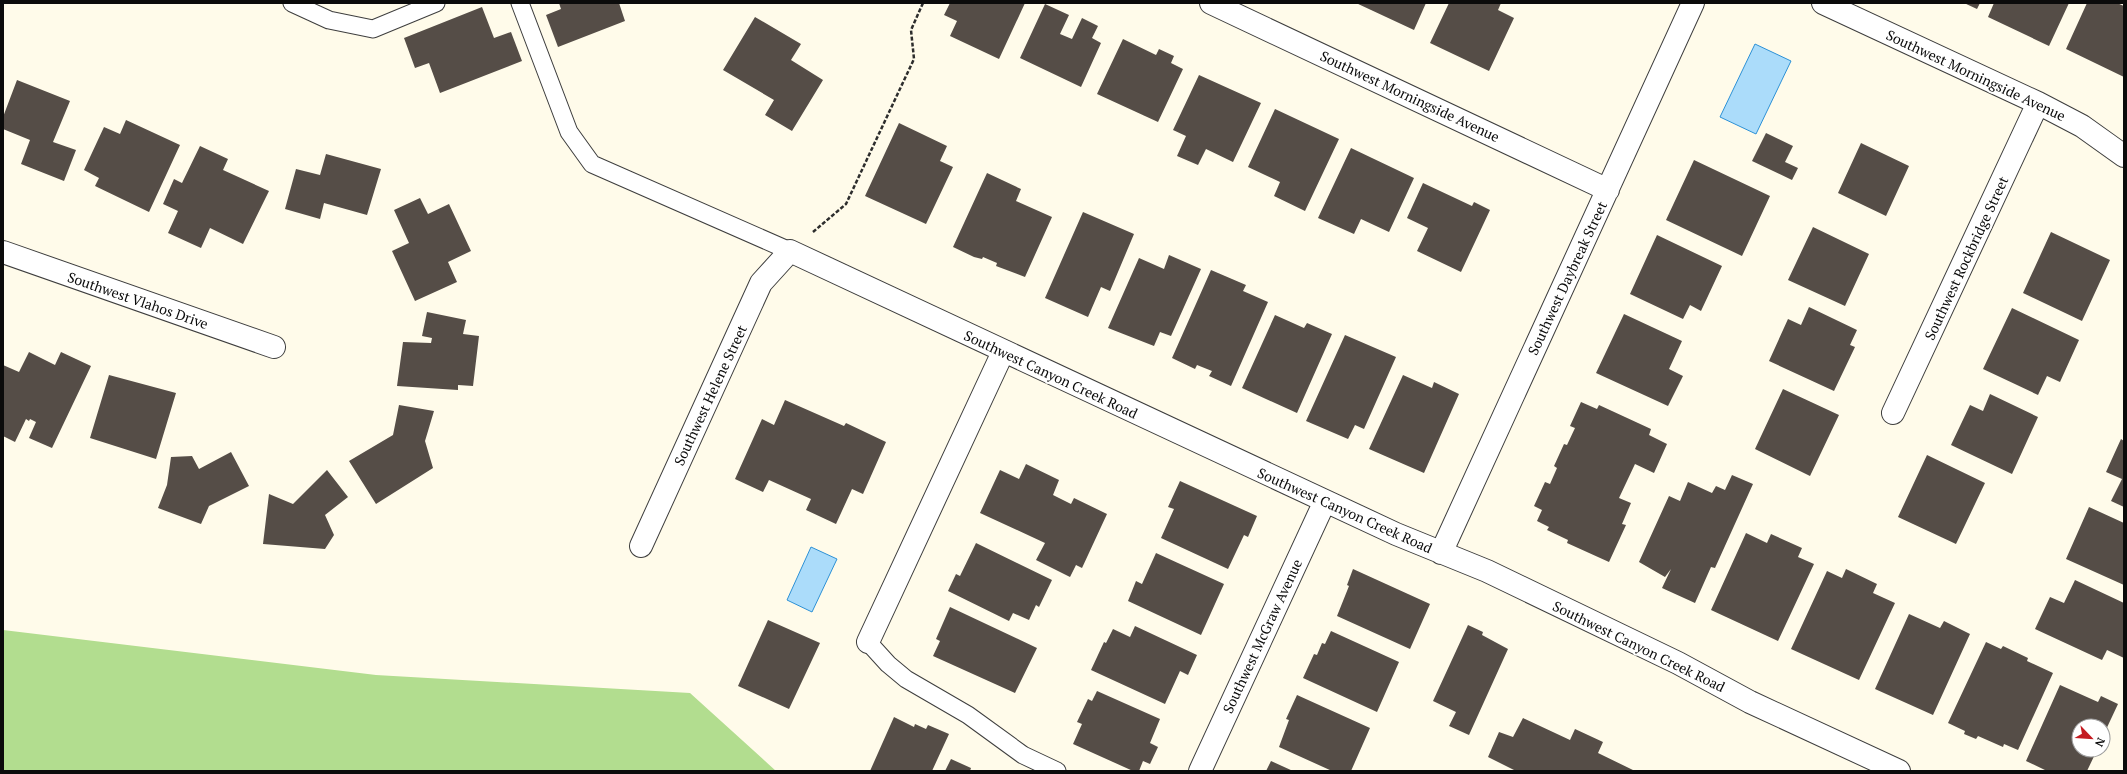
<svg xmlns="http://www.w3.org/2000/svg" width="2127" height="774" viewBox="0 0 2127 774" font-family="'PT Serif',serif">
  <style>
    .forest { fill: #b2dd8f }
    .water { fill: #abdcfa; stroke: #2d91d6 }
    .building { fill: #554d47 }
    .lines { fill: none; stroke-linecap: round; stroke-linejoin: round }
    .service-casing { stroke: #3e3e3e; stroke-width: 19 }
    .minor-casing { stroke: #3e3e3e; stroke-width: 24 }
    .path { stroke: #2d2d2d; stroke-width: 2.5; stroke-dasharray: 4 2; stroke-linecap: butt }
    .service { stroke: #fff; stroke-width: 17 }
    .minor { stroke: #fff; stroke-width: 22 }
    .labels { text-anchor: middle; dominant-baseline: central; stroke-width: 4; stroke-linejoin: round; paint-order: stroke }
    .street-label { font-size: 14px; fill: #0b0b0b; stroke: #fff }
  </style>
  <rect width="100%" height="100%" fill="#fffbea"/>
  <path class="forest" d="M3 630 376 675 690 693 776 771H3Z"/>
  <path class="water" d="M1755 44 1791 61 1756 134 1720 117Z
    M811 547 837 559 812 612 787 600Z"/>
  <path class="building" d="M559 3H619L625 21 558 47 546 15 561 9Z
    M950 3H1025L999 59 950 36 957 21 944 15Z
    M1356 3H1426L1414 30Z
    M1449 3H1501L1498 10 1514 18 1489 71 1430 43Z
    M1964 3H1980L1977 9Z
    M1994 3H2069L2049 46 1988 17Z
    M2087 3H2117L2124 6V77L2066 49Z
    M1045 4 1069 15 1060 34 1072 39 1082 18 1098 26 1092 38 1101 43 1081 87 1020 58Z
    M482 7 494 38 511 32 522 61 440 93 429 63 415 68 404 38Z
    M755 17 801 44 791 60 823 80 792 131 765 115 774 100 723 70Z
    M1123 39 1156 55 1159 49 1174 56 1171 63 1183 69 1158 122 1097 94Z
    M1199 75 1261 103 1233 162 1206 149 1198 165 1177 156 1186 136 1173 130Z
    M17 80 70 101 53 142 76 150 64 181 21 164 30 140 3 129V117Z
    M1275 109 1339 139 1305 211 1274 196 1280 182 1248 167Z
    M126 120 180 145 149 212 95 186 99 178 84 170 104 127 120 134Z
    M899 123 947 146 940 161 953 167 926 224 865 196Z
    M1766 133 1793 146 1785 162 1798 168 1792 180 1752 161Z
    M1861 143 1909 166 1886 216 1838 193Z
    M200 146 228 159 223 170 269 191 243 244 210 228 201 248 168 233 178 211 163 204 174 179 182 183Z
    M1351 148 1414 178 1389 232 1361 219 1354 234 1318 218Z
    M326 154 381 169 367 215 324 203 320 219 285 209 296 169 320 175Z
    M1694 160 1770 196 1742 256 1666 220Z
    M987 173 1021 189 1016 201 1052 217 1025 277 996 266 997 263 983 257 982 259 974 257 953 247Z
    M1423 183 1472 206 1474 202 1490 210 1461 272 1417 251 1428 228 1407 218Z
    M420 198 428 214 449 204 471 251 448 262 457 282 415 301 392 251 409 243 394 210Z
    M1083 212 1134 234 1110 291 1101 287 1088 317 1045 298Z
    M1813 227 1869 254 1845 306 1788 280Z
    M2051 232 2110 260 2082 321 2023 293Z
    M1657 235 1722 266 1701 311 1690 305 1683 319 1630 294Z
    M1169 255 1201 269 1171 336 1160 332 1154 346 1108 328 1139 258 1164 269Z
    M1211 270 1246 285 1243 291 1268 302 1231 386 1209 376 1212 371 1197 365 1195 369 1172 358Z
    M1809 307 1857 330 1850 345 1855 347 1834 391 1769 361 1788 319 1801 325Z
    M2012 308 2079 340 2060 382 2047 376 2038 395 1983 369Z
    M427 312 466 320 463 334 479 336 473 386 458 385V390L397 386 403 342 431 343 432 338 422 336Z
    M1624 314 1682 341 1669 369 1683 376 1668 406 1596 373Z
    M1275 315 1304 328 1307 323 1332 334 1297 413 1242 388Z
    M1345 335 1396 357 1364 429 1355 425 1348 439 1306 421Z
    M29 352 55 365 61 352 91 366 52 448 29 438 36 422 30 419 29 421 26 419 15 442 3 436V365L19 372Z
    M109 375 176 393 156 459 90 438Z
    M1403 375 1432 388 1434 382 1459 394 1424 473 1369 449Z
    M1783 389 1839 415 1810 476 1755 449Z
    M1990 394 2038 417 2012 474 1951 445 1970 405 1983 411Z
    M785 400 844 426 846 423 886 442 863 494 852 489 836 524 806 510 811 499 769 480 763 492 735 479 762 419 774 425Z
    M1581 402 1597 409 1599 405 1651 429 1649 435 1667 444 1654 473 1635 464 1619 498 1631 503 1622 524 1626 525 1609 562 1567 543 1568 540 1547 530 1549 527 1537 521 1542 510 1534 506 1545 482 1550 484 1557 468 1554 466 1564 444 1567 445 1575 428 1570 426Z
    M399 405 434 411 425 441 433 468 376 504 349 461 393 435Z
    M2121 439 2124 441V507L2111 501 2122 479 2106 472Z
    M231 452 249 486 209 506 201 524 158 508 167 485 171 457 192 456 199 469Z
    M1927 455 1985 483 1956 544 1898 517Z
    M1026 464 1059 480 1053 495 1071 504 1074 498 1107 514 1082 568 1076 565 1070 577 1036 560 1045 543 980 513 1000 470 1019 479Z
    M327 470 348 497 325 515 334 535 325 549 263 544 269 494 293 504Z
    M1732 475 1753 484 1715 568 1711 567 1695 603 1662 588 1671 569 1665 577 1639 562 1669 496 1680 501 1688 482 1712 493 1716 486 1725 490Z
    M1180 481 1257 516 1248 537 1244 535 1228 569 1161 538 1174 509 1168 507Z
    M2089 507 2124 523V585L2066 559Z
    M1746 533 1767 543 1771 534 1802 548 1798 557 1814 564 1778 641 1711 610Z
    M976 543 1052 580 1039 607 1036 605 1029 620 1013 613 1009 621 948 591 956 574 960 576Z
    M1156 553 1224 584 1201 635 1128 601 1136 581 1142 584Z
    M1353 569 1430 604 1410 649 1337 616 1349 586 1347 585Z
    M1846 569 1877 584 1873 593 1895 603 1859 680 1791 649 1827 571 1842 578Z
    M2075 580 2124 603V658L2107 650 2102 660 2035 629 2050 597 2064 603Z
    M950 607 1037 648 1015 693 933 656 940 641 936 639Z
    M1909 614 1940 628 1944 621 1970 634 1933 715 1875 689Z
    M768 620 820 643 789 709 738 686Z
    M1468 625 1483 632 1482 635 1508 649 1469 735 1449 726 1456 712 1433 701Z
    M1135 626 1197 655 1188 675 1180 671 1165 704 1091 670 1104 642 1106 643 1113 629 1130 637Z
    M1331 631 1399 662 1377 712 1303 678 1314 654 1317 655 1322 643 1325 644Z
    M1986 642 2001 649 2003 646 2028 658 2027 661 2053 673 2018 750 2004 744 2003 747 1978 736 1976 739 1964 734 1965 731 1948 723Z
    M2060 685 2098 702 2101 696 2118 704 2103 736V726H2079V750H2097L2087 771H2047L2026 761Z
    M1097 691 1160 719 1150 743 1158 747 1150 764 1143 761 1139 771H1133L1073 744 1082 724 1077 722 1088 699 1092 701Z
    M1297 695 1370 728 1351 771H1332L1279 747 1289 720 1286 719Z
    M894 717 914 727 915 724 926 729 928 725 949 734 932 771H870Z
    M1523 718 1570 740 1575 729 1603 742 1598 753 1635 771H1516L1488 757 1499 732 1513 737Z
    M951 759 971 768 970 771H945Z
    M1271 761 1293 771H1266Z"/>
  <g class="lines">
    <g class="service-casing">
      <path id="service" d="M292 3 329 20 373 29 436 3
        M520 3 569 132 592 164 790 251
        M868 642 888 664 906 679 968 715 1023 755 1057 771"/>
    </g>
    <g class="minor-casing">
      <path id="minor" d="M1211 3 1608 190
        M1823 3 2038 103 2082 126 2124 156
        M3 252 274 347
        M1893 413 2038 103
        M641 546 761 283 790 251 1396 534 1487 571 1678 663 1750 702 1899 771
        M1441 553 1693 3
        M868 642 1003 352
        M1200 771 1325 501"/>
    </g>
    <path class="path" d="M813 232 846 204 914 59 911 30 923 3"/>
    <use href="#service" class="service"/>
    <use href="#minor" class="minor"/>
  </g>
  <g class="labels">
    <g class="street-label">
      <text transform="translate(1976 75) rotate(25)">Southwest Morningside Avenue</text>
      <text transform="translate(1410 96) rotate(25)">Southwest Morningside Avenue</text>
      <text transform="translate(1966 258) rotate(-65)">Southwest Rockbridge Street</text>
      <text transform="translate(1567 278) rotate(-65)">Southwest Daybreak Street</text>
      <text transform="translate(138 300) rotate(19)">Southwest Vlahos Drive</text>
      <text transform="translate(1051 374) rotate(25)">Southwest Canyon Creek Road</text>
      <text transform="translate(710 395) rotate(-65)">Southwest Helene Street</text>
      <text transform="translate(1345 510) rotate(24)">Southwest Canyon Creek Road</text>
      <text transform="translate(1262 636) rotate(-65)">Southwest McGraw Avenue</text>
      <text transform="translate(1639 646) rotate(26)">Southwest Canyon Creek Road</text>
    </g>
  </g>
  <rect width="2127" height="774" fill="none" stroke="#0b0b0b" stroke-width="8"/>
  <g transform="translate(2091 738) rotate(115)"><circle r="19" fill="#ffffff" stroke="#9d9d9d"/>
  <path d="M0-3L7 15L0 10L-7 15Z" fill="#c41b21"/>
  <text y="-6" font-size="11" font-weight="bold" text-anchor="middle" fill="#0b0b0b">N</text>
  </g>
</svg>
